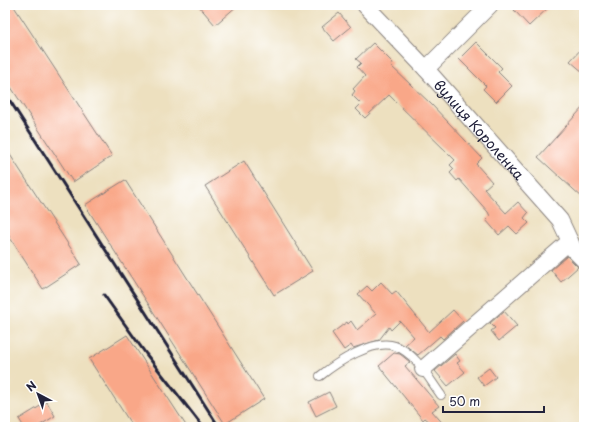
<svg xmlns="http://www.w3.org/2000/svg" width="589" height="432" viewBox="0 0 589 432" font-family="'Playpen Sans',sans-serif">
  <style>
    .building { fill: #f9a788 }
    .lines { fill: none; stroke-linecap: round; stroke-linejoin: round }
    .service-casing { stroke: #88817d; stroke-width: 10 }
    .minor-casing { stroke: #88817d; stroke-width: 18 }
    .service { stroke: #fff; stroke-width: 8 }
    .minor { stroke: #fff; stroke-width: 16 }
    .rail { stroke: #22223b; stroke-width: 3 }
    .labels { text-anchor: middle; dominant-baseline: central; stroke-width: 4; stroke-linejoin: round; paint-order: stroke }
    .street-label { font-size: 14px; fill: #22223b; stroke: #fff }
  </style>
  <rect width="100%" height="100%" fill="#fff"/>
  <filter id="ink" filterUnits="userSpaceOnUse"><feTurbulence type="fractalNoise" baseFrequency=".025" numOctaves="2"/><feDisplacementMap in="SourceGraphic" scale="8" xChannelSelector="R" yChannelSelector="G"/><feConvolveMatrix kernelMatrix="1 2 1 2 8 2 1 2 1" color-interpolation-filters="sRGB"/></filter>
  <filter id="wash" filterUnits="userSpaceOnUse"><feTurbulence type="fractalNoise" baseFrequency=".012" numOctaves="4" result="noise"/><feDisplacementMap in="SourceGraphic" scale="16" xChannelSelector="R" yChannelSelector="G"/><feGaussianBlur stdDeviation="0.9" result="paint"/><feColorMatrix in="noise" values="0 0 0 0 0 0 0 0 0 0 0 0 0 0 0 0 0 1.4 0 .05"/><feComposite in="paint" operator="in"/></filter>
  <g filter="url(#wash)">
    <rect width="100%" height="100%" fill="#ede0bf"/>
    <g id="blocks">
      <path class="building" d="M5 5H13L112 156 73 182 5 78Z
        M198 5H238L215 25Z
        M520 5H551L529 26 514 10Z
        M339 13 351 27 334 41 322 27Z
        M476 42 502 68 498 72 512 86 496 102 483 89 486 86 459 59Z
        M373 43 393 63 391 66 431 104 482 158 476 164 492 182 484 189 506 213 518 202 528 213 524 218 529 223 517 234 509 226 499 235 486 220 490 216 488 212 459 179 457 181 450 173 454 169 450 165 455 160 389 95 365 118 356 109 361 104 352 95 355 91 353 89 365 76 357 67 361 63 356 59Z
        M584 46V73L570 61Z
        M584 106V199L538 157Z
        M5 147 81 264 43 289 5 230Z
        M244 161 313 271 274 295 205 186Z
        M125 180 264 399 225 424 85 205Z
        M567 256 578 267 561 282 551 270Z
        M381 282 392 294 396 291 429 332 453 310 463 321 443 339 440 336 418 355 405 345 414 337 400 321 391 330 389 327 379 340 353 348 351 345 344 350 332 333 347 322 348 324 351 321 357 330 376 314 358 294 367 286 372 291Z
        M504 311 517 326 499 341 491 331 495 328 490 323Z
        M127 335 187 427H133L89 359Z
        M394 353 400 354 410 362 405 366 439 406 432 411 446 427H436L425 418 423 420 379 366Z
        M455 354 460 361 457 363 465 372 448 386 435 371Z
        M489 368 496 377 484 386 477 377Z
        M329 392 336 406 316 416 309 402Z
        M47 402 55 416 37 427H24L19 419Z"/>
    </g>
  </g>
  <g filter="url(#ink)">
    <use href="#blocks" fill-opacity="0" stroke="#88817d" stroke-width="1"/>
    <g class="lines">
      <g class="service-casing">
        <path id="service" d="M320 376C336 363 374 338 395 346 416 353 429 379 441 395"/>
      </g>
      <g class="minor-casing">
        <g id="minor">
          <path id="s1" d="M365 5 426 69 560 220 574 250 584 260"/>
          <path d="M426 69 490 5"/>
          <path d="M423 369 570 241"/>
        </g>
      </g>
      <use href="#service" class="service"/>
      <use href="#minor" class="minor"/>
      <path class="rail" d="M5 93 219 427
        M104 295 146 354 203 427"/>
    </g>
  </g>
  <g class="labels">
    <g class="street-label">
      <text stroke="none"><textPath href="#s1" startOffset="169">вулиця Короленка</textPath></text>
    </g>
  </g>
  <rect width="589" height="432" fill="none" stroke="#fff" stroke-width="20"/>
  <g transform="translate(38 394) rotate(319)" stroke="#ffffff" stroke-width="3" paint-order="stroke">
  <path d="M0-3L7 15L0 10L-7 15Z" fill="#22223b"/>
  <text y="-6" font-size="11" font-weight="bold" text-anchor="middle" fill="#22223b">N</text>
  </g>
  <path d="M443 406v6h101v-6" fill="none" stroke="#22223b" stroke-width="2"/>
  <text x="449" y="406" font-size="12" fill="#22223b" stroke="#ffffff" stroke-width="3" paint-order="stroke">50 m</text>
</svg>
